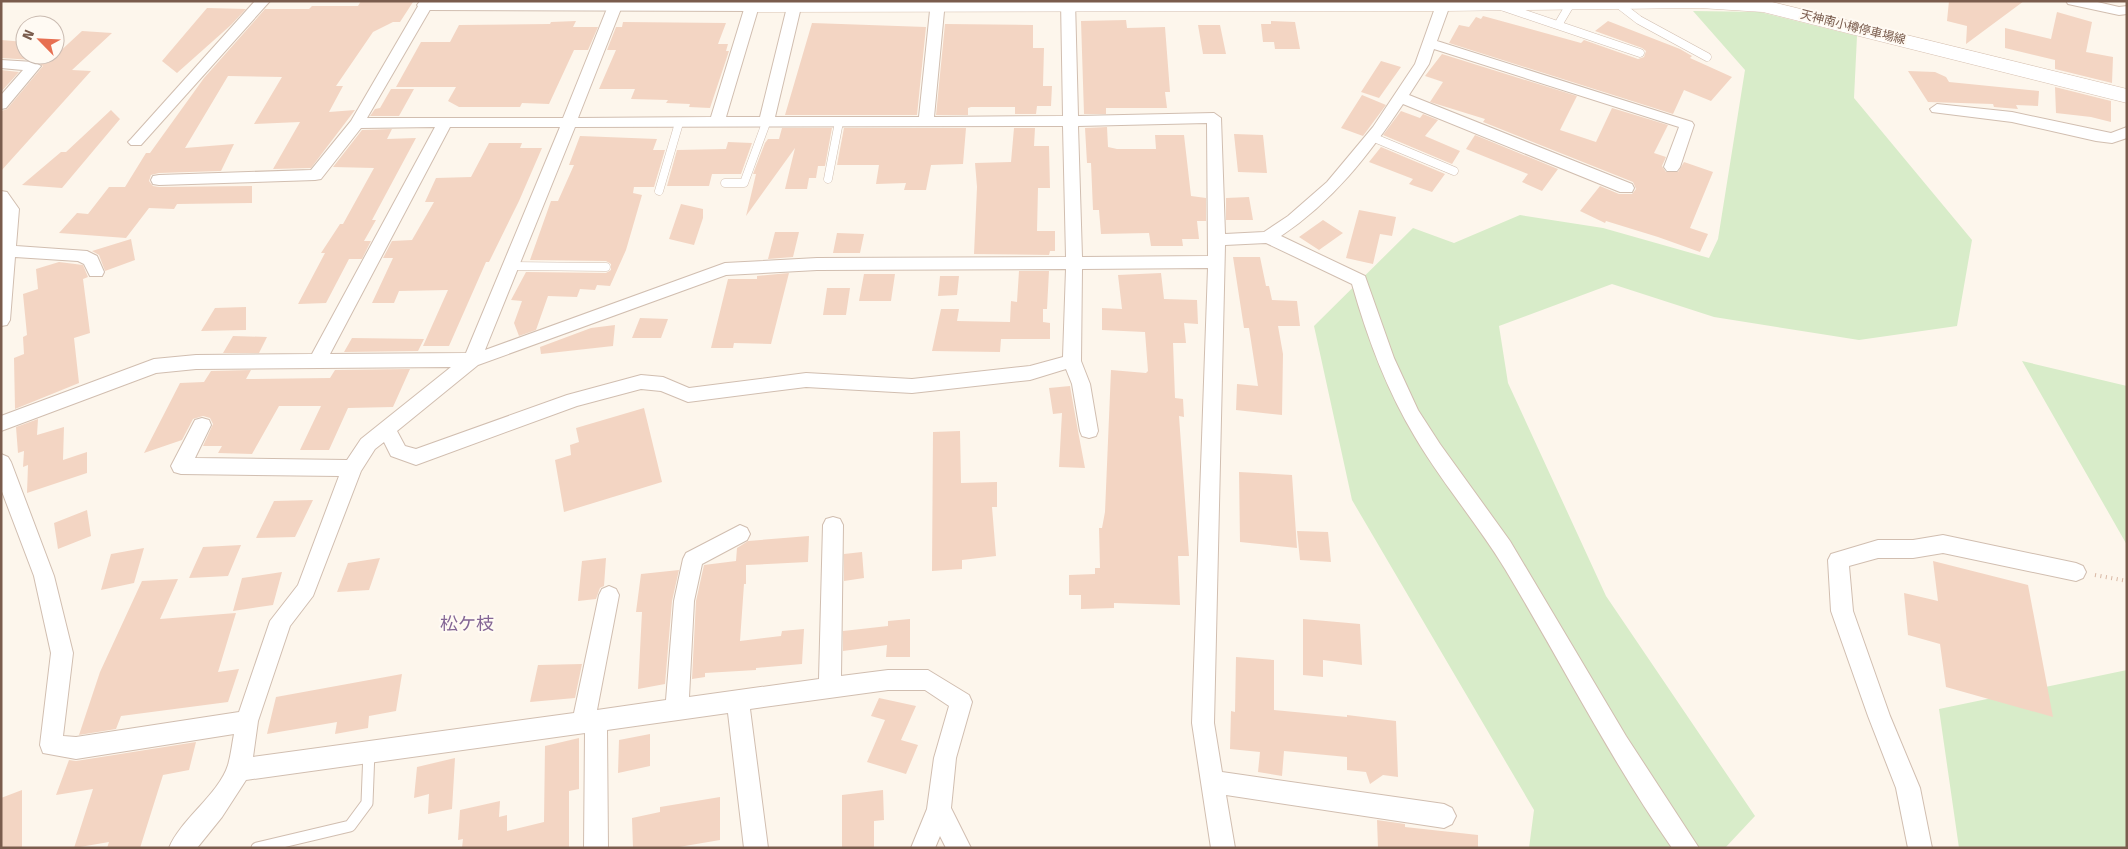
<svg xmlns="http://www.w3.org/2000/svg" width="2128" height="849" viewBox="0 0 2128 849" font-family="'Fira Sans','Noto Sans JP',sans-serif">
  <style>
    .green { fill: #d8ecc9 }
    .building { fill: #f3d5c3 }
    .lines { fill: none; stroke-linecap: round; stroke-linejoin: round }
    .service-far1-casing { stroke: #d1beb0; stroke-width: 9 }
    .service-casing { stroke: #d1beb0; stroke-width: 13 }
    .minor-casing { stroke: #d1beb0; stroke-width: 2 }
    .tertiary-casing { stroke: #d1beb0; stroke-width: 2 }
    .secondary-casing { stroke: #d6c0b0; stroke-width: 1 }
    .path { stroke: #d9b8a5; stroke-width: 4; stroke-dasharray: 1 4.5; stroke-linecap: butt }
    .service-far1 { stroke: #fff; stroke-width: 8 }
    .service { stroke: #fff; stroke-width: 11 }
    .minor { fill: #fff; fill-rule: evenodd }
    .tertiary { fill: #fff; fill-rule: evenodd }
    .secondary { fill: #fff; fill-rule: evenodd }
    .labels { text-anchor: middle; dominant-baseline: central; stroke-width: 4; stroke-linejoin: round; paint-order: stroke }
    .far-street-label { font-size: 12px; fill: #7a5c4d; stroke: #fffaf3 }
    .quarter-label { font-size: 18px; fill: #846695; stroke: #fffaf3 }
  </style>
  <rect width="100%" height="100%" fill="#fdf6ec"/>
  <path class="green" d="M1693 11 1760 12 1857 36 1854 98 1972 240 1957 326 1859 340 1714 317 1612 284 1499 326 1508 383 1606 596 1755 816 1725 848H1529L1534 810 1352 500 1314 326 1413 228 1454 243 1520 215 1603 228 1709 258 1718 239 1745 70Z
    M2022 361 2127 386V545Z
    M2127 670V848H1959L1939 709Z"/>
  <path class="building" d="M361 1 413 2 400 22H393L373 32 336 86H343L329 112 355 110 311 168 273 169 300 122 254 124 282 77 228 76 185 148 234 144 221 171 159 173 151 175 149 181 153 186 159 187 252 186V203L177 204 174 209 149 208 126 238 59 233 77 213 88 214 109 187H125L146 153H150L204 78 265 9H309L312 6H358Z
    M1949 1H2024L1966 44 1967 26 1947 21Z
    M207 8 246 9 231 25 177 73 162 61Z
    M2057 12 2092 22 2086 52 2113 57 2112 83 2055 69V60L2005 48V28L2051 39Z
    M1483 16 1581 43 1584 40 1638 59 1644 57 1646 51 1642 48 1595 31 1608 21 1680 49 1692 56 1690 58 1732 77 1711 101 1684 90 1673 114 1449 43 1459 25 1469 27 1476 17 1481 19Z
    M1126 20 1127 28 1165 27 1170 92H1165L1167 108H1106V114H1084L1081 21Z
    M576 21 573 27H598L588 50H574L549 104 522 103 520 107H459L448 101 456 87H396L421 42H450L459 25 550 24 551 22Z
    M1271 21 1295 22 1300 49H1275L1274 42H1263L1261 24H1271Z
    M623 22 726 23 718 44H728L726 51H729L710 108 689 107 690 104 666 103 668 100 631 99 635 89H599L616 50H607L616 27H622Z
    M812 23 926 27 917 115H785Z
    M945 24 1033 25V48H1044L1043 86H1052L1051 106H1037L1036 114H1015V107H971L968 108V115H936Z
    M1198 25H1220L1226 54H1203Z
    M82 31 112 33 72 70 91 71 1 171V111L7 109 43 66 34 60 1 58V40L25 42V55H56Z
    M1442 54 1577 96 1560 130 1596 142 1612 108 1668 125 1654 153 1666 157 1662 166 1666 172H1678L1684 162 1713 172 1690 228 1708 234 1700 252 1658 237 1606 221 1605 223 1580 211 1600 186 1619 194H1632L1636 189 1633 182 1483 122 1485 119 1430 102 1443 82 1425 76Z
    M1381 61 1401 67 1379 98 1361 92Z
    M1 70 19 72 1 92Z
    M1908 71 1935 72 1946 77 1949 82 2039 91 2038 106 2016 105 2018 109 1994 107 1993 104 1928 102Z
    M2055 87 2111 101V122L2091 117 2056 113Z
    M391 89H414L399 116H370L375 109 380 108Z
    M1362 95 1386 105 1363 136 1341 128Z
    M111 110 120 119 62 188 22 185 61 152H66Z
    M1401 111 1420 118 1423 114 1438 120 1425 136 1460 151 1452 164 1383 135Z
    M1107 127 1108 147 1117 149H1156L1155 135H1184L1191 196 1206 198V221H1197L1199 239H1182L1183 246H1151L1149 233 1101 234 1099 210H1093L1091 163H1087L1085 128Z
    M782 128H832L825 166H818L816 178H809L807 189H785L795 148 746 216 756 174H753L765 143 768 139H779Z
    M844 128H966L963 164 931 165 926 190H904L906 183 876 184 879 165H837Z
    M1014 128H1035L1034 146H1049L1050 188H1038L1037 231H1055V251H1050L1049 255 974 254 977 187 975 163 1011 162Z
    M392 129 387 139 416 138 372 220H376L364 241H371L362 259H349L326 303 298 304 325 253H321L340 224H343L374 168 333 167 362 130Z
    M1234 134 1263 135 1267 173 1238 172Z
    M1475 135 1558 169 1542 191 1522 182 1528 174 1466 149Z
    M580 136 657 139 653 150H665L654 187H634L633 193 642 195 626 250 610 286 597 285 595 290 580 289 577 297 548 296 536 330 519 336 514 323 522 301 511 300 526 272 606 273 611 270V264L606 261 530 260 551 201H558L574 165H569Z
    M728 142 752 143 741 174H712L709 186H667L677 150 726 149Z
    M489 143H522L520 148H542L519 201 489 262H486L449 346H423L448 290 399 291 394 303H372L393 258H383L392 241 412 240 434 202H425L436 178 471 177Z
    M1381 147 1445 174 1432 192 1409 184 1413 179 1369 162Z
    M1249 197 1253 220H1226V198Z
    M681 204 703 209V218L694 245 669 239Z
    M1359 210 1396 217 1392 236 1380 234 1373 264 1346 258Z
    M1323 220 1343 233 1319 250 1299 237Z
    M775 232H799L793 257 768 259Z
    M837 233 864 234 860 253H833Z
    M131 239 135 260 105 271 99 255 92 251Z
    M1233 257H1260L1266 286H1269L1272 300 1297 301 1300 326H1278L1283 354 1282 415 1236 410 1237 384 1258 386 1249 328H1244Z
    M59 262 83 265 88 277 83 279 90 333 74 338 79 383 15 409 14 358 24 354 23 337 27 335 23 294 38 289 36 269Z
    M1019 271H1049L1047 309H1043V322L1050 323V339H1001L1000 352 932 351 941 309H959L957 321 1010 322 1011 301 1017 302Z
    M789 273 771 344 734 343 733 348H711L728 279H757V276Z
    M1161 273 1164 299 1197 300 1198 324 1184 323 1186 343H1173L1175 398 1183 399 1184 417 1179 416 1189 556H1178L1180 605 1114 603V608L1081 609V595H1069V575L1095 574V568H1100L1099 528H1102L1105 512 1111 370 1146 373 1148 371 1145 332 1102 330V308L1122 309 1118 275Z
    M864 274H895L891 301H859Z
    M940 276H959L957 295 938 296Z
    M827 288H850L846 315H823Z
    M246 307V330L201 331 215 308Z
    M640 318 668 319 661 338H632Z
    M615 325 613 346 541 354 540 347 591 328Z
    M233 336 267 337 259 353H223Z
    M352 338 424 339 418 351 344 352Z
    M410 369 393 407 348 408 329 450H300L321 406H279L252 454 218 453 222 446H203L213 424 210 418 203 416 193 419 182 440 144 453 180 383 204 382 211 371 251 370 246 379 330 378 335 370Z
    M1070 386 1078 431 1085 468 1059 467 1062 413 1053 414 1049 388Z
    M644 408 662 482 564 512 555 460 571 455 570 445 579 442 576 428Z
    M38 419 37 435 64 427 63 460 87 452V473L27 493 28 465 23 467 24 451 18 453 16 427Z
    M960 431 961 483 997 482V507H992L996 556 962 560V569L932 571 933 432Z
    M1239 472 1292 475 1297 548 1240 542Z
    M313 500 295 537 256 538 274 501Z
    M87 510 91 536 58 549 54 523Z
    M1297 531 1328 532 1331 562 1300 560Z
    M809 536 808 562 746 565V584H744L740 641 781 636 782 631 804 629 802 664 756 668V670L705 673V677L692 679 696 601 704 565 736 561 737 548 748 541Z
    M241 545 228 576 189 578 203 547Z
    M144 548 134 583 101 590 111 554Z
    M862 552 864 578 844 581V554Z
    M380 558 369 590 337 592 348 563Z
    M606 558 604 586 600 588 596 599 578 601 582 561Z
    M1933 561 2028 585 2053 717 1946 687 1940 644 1908 635 1904 593 1938 601Z
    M679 570 672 601 665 684 638 689 642 612H636L641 574Z
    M282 572 273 605 233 611 242 578Z
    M178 579 160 619 236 613 218 672 239 669 228 702 121 716 116 729 79 735 100 672 142 581Z
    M910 619V657H886L887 645 843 651V631L888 626V621Z
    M1303 619 1360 624 1362 665 1323 660V677L1303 675Z
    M1236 657 1274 660V710L1347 717V715L1396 721 1398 777 1383 775 1370 784 1366 772 1347 770V757L1284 751 1282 776 1258 772 1260 752 1230 749 1231 711 1235 712Z
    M582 664 575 698 530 702 538 665Z
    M402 674 396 711 369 716 368 728 335 734 337 722 267 734 276 697Z
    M879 698 916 706 901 740 918 745 906 774 867 762 885 720 871 716Z
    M650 734V766L618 773 619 740Z
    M579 738V789L569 791V848H462L463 839 458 840 460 810 500 801 499 817 507 815V831L544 822 545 746Z
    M196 742 189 770 163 775 140 848H107L109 842 74 848 93 789 56 795 69 760 76 761Z
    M455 758 452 809 428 814 429 794 414 798 417 767Z
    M22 790V848H1V798Z
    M883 790 884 820 874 821V848H842V795Z
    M720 797V840L673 848H633L632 818 660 812V807Z
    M1377 820 1405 824V827L1478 835V848H1378Z"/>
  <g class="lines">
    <g class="service-far1-casing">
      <path id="service-far1" d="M1617 3 1639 20 1707 57
        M1501 6 1640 53
        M1558 25 1571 3
        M1372 137 1454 171
        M828 179 839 122
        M725 183H744L766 123
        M659 191 679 123
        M512 266 606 267"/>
    </g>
    <g class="service-casing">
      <path id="service" d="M257 848 350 826 367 803 369 751"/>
    </g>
    <g class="minor-casing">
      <path id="minor" d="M255 1H270L141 145H131L128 142 131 139Z
        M421 1H435L367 118H563L610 1H624L578 118 711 117 745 6 752 2 759 6 726 117H760L787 7 794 3 801 7 775 117H919L931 1H945L934 117 1063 116 1061 1H1075L1078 116 1214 113 1221 118 1225 234 1264 232 1288 216 1327 182 1373 127 1415 64 1436 5 1442 1 1450 5 1437 41 1692 122 1694 125 1680 167 1677 171H1667L1664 167 1679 127 1434 49 1429 64 1409 95 1632 184 1634 188 1632 192H1620L1403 104C1369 155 1332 202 1281 236L1365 276 1394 358 1418 410 1440 444 1510 541 1626 736 1699 848H1672C1610 759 1561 662 1505 569 1477 523 1442 483 1415 437 1386 389 1367 337 1352 284L1266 243 1225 245 1214 723 1222 772 1444 804 1452 808 1456 816 1452 824 1444 828 1226 795 1235 848H1211L1192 723 1208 268 1082 269 1081 361 1090 384 1098 431 1096 436 1089 438 1082 436 1080 431 1072 384 1066 369 1030 380 912 393 806 387 688 402 661 391 641 389 577 406 416 465 391 456 384 442 375 449 361 471 313 596 290 626 258 721 253 757 574 713 599 595 602 589 609 586 616 589 619 595 597 710 666 700 674 601 683 559 686 553 740 525 747 528 750 534 747 540 702 564 694 601 689 697 819 679 823 525 826 519 833 517 840 519 843 525 841 676 888 670H928L969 695 972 702 956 758 951 808 971 848H946L940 836 935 848H911L927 809 934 758 949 706 925 690H888L750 709 768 848H744L728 713 607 730 608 848H584L585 733 246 780 222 817 197 848H169C180 820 219 794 228 765 231 755 232 744 234 734L76 759 43 753 40 745 51 653 34 576 1 489V454L8 457 11 462 54 576 73 653 63 736 76 737 239 712 270 621 298 585 339 476 181 474 174 472 171 466 195 420 202 418 209 420 211 425 195 458 347 460 361 439 451 367 196 369 156 373 1 431V416L154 359 196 355 312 354 435 127 361 128 321 179 315 180 159 185 153 184 151 180 153 176 159 175 311 170 351 121ZM1207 123 1208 256 1082 257 1078 126ZM1063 126 1066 257 817 258 725 263 485 350 575 127ZM450 127H560L466 353 330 354ZM1066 269 1063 357 1030 366 912 379 806 373 689 388 663 377 641 375 567 395 416 449 405 446 397 431 478 365 726 275 817 270Z
        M2066 1H2093L2119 7 2127 6V14L2119 15 2068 4Z
        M1 60 34 62 41 66 6 108 1 109V95L23 70 1 68Z
        M1937 104 2012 112 2111 133 2127 127V138L2112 143 2096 141 2012 122 1932 112 1930 109Z
        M1 191 7 192 19 209 16 246 87 251 97 256 104 272 102 276H90L84 264 78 261 15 257 10 320 7 325 1 326Z
        M1943 535 2076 563 2083 566 2086 572 2083 578 2076 581 1943 553 1913 558H1878L1849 566 1853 611 1890 716 1920 788 1932 848H1908L1896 788 1868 716 1831 611 1828 560 1831 554 1878 540H1913Z"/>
    </g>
    <g class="tertiary-casing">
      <path id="tertiary" d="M420 1H754L761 6 758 10 752 11 426 10 420 9 417 5Z"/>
    </g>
    <g class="secondary-casing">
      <path id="secondary" d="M744 1H1768L2127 89V103L1763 12 1700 8 1443 11 752 12 745 10 742 6Z"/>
    </g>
    <path class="path" d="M2095 575 2127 581"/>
    <use href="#service-far1" class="service-far1"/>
    <use href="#service" class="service"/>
    <use href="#minor" class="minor"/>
    <use href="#tertiary" class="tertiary"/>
    <use href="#secondary" class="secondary"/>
  </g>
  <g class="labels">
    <g class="far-street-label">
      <text transform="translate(1853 27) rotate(14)">天神南小樽停車場線</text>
    </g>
    <g class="quarter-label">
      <text x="467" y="624">松ケ枝</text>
    </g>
  </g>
  <rect width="2128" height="849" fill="none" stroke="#7a5c4d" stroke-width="5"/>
  <g transform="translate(40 40) rotate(294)"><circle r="24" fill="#fffaf3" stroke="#cabbb1"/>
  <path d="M0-4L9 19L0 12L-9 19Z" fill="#e76f51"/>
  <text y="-8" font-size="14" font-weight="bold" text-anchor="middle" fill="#7a5c4d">N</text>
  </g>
</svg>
